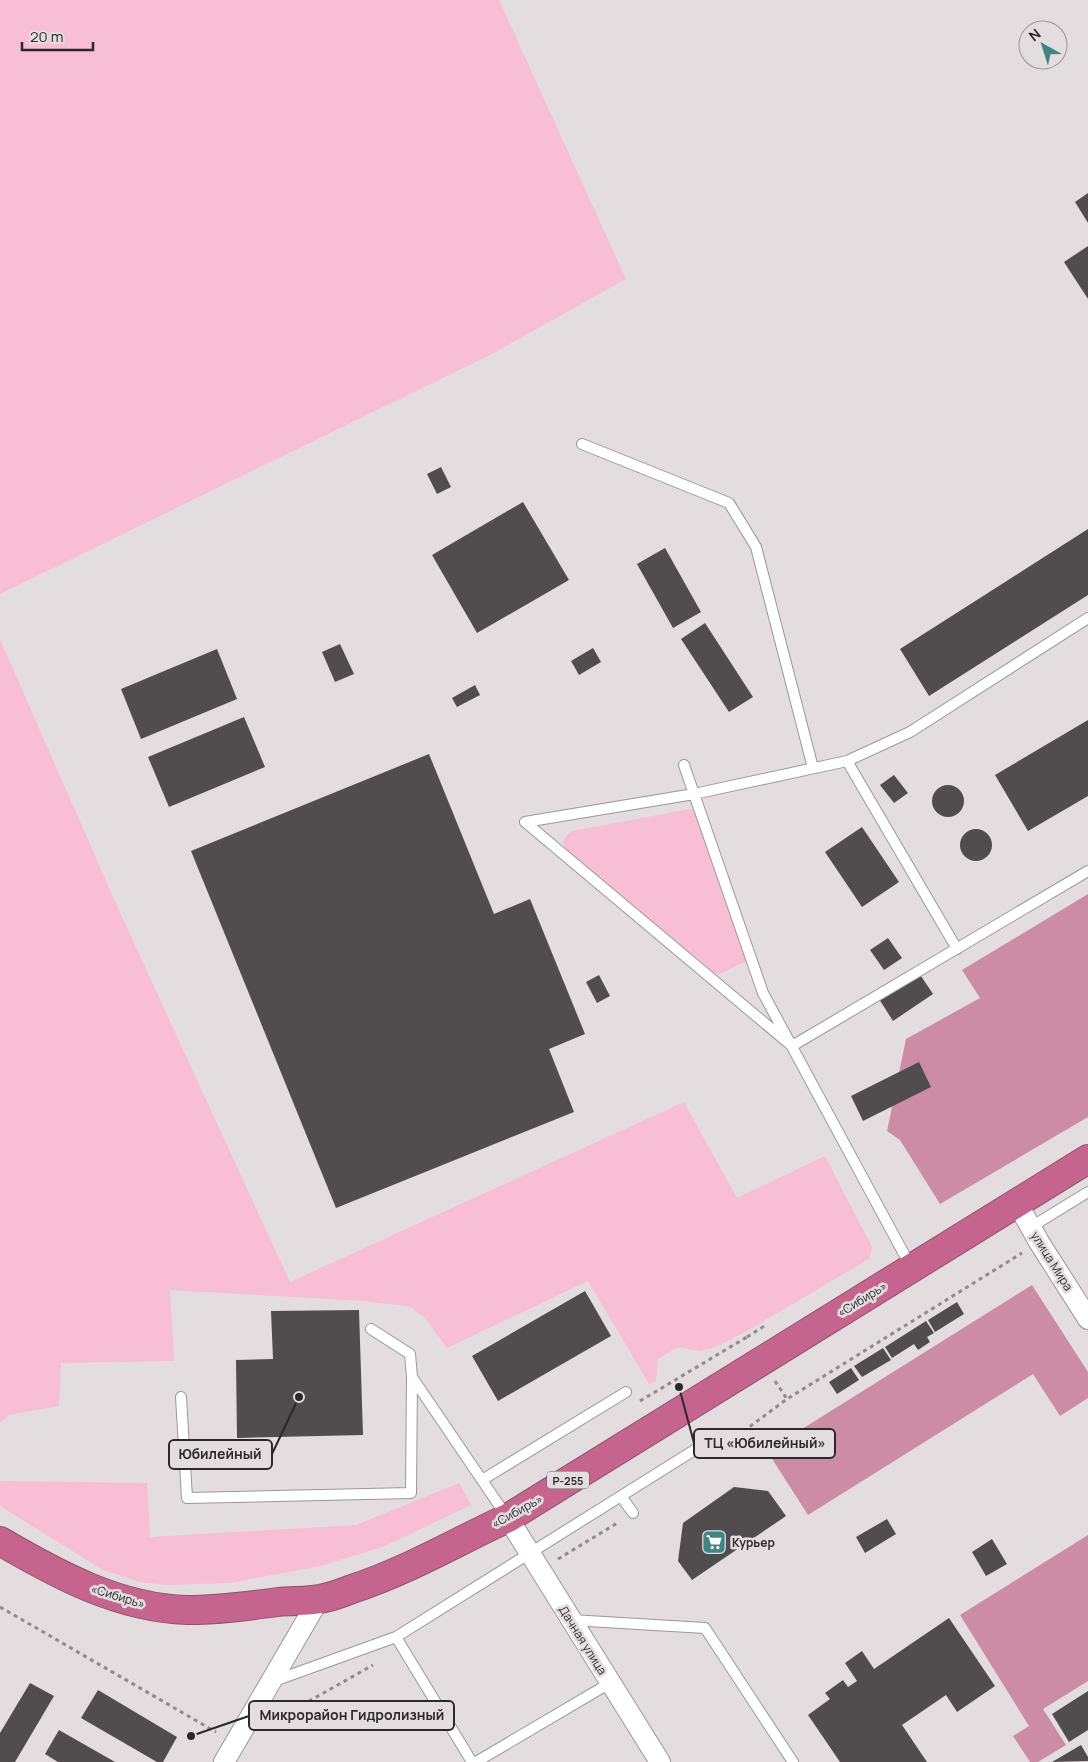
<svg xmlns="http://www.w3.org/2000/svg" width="1088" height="1762" viewBox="0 0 1088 1762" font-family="Manrope,sans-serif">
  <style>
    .green { fill: #f8bed3 }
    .forest { fill: #cc8ca4 }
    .building { fill: #514c4e }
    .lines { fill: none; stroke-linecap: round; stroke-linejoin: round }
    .lane-casing { stroke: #9d9698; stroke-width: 12 }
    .street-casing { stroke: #9d9698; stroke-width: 22 }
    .highway-casing { stroke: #8f506a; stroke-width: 30 }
    .path { stroke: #908b8c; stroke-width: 3; stroke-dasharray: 4 4; stroke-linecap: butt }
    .lane { stroke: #fff; stroke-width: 10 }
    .street { stroke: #fff; stroke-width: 20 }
    .highway { stroke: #c5658d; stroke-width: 28 }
    .labels { text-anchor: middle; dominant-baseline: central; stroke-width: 5; stroke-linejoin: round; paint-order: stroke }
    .shield { fill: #e4dddf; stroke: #635f60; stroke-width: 1 }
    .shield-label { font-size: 11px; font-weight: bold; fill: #2c292a }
    .street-label { font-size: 12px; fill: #2c292a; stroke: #e4dddf }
    .poi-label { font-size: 12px; font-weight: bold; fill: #2c292a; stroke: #e4dddf; text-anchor: start }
    .leader { fill: none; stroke: #2c292a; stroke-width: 2 }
    .callout-dot { fill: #2c292a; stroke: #e4dddf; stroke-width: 2 }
    .callout { fill: #e4dddf; stroke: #2c292a; stroke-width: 2 }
    .callout-label { font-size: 14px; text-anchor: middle; font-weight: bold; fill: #2c292a }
  </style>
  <rect width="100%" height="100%" fill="#e4dddf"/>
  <path class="green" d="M0 0H499L626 279 492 354 0 594Z
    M0 639 117 906 290 1282 684 1102 737 1198 825 1156 872 1247 869 1259 745 1332 716 1347 699 1351 678 1347 658 1359 656 1381 649 1384 588 1281 447 1348 425 1318 411 1307 365 1301 170 1290 174 1361 61 1363 59 1406 9 1415 0 1423Z
    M690 809 700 812 747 961 717 975 566 849 563 843 566 836 572 831Z
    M0 1481 147 1483 150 1537 356 1525 459 1483 471 1505 385 1546 321 1566 229 1583 168 1585 140 1582 103 1570 0 1506Z"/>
  <path class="forest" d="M1088 894V1117L940 1204 900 1140 887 1131 906 1039 980 998 962 970Z
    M1032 1285 1088 1372V1398L1060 1416 1033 1374 808 1515 767 1451Z
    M1088 1535V1681L1043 1709 1066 1745 1038 1762H1030L1013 1736 1029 1726 960 1615Z"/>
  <path class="building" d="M1088 193V223L1075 202Z
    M1088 246V299L1064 262Z
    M441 467 451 487 437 494 427 474Z
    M523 502 569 580 477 633 432 555Z
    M1088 529V595L929 696 900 649Z
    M665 548 701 612 673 628 637 564Z
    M705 623 753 697 729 712 681 639Z
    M340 644 354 674 335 682 322 652Z
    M593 648 601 662 579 675 571 661Z
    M217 649 237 699 141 739 121 689Z
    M475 685 480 695 457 707 452 698Z
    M244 717 265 767 169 807 148 757Z
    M1088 720V796L1028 831 995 775Z
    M429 754 494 914 530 899 585 1034 549 1049 574 1112 336 1208 191 851Z
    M894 775 908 793 894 803 880 785Z
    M932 801a16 16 0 1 1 32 0a16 16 0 1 1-32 0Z
    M862 827 899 882 862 907 825 852Z
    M960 845a16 16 0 1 1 32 0a16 16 0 1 1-32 0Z
    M888 938 902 958 884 970 870 950Z
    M919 973 933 994 893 1021 879 999Z
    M599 975 610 996 597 1003 586 982Z
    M919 1062 931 1087 863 1121 851 1096Z
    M585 1291 611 1336 498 1401 472 1356Z
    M957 1302 964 1314 935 1332 928 1320Z
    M359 1310 363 1435 237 1438 236 1360 273 1359 271 1311Z
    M926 1321 934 1333 927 1337 930 1342 918 1350 914 1344 892 1358 885 1347Z
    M883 1348 891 1360 862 1377 854 1366Z
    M851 1368 859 1380 837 1394 829 1382Z
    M734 1487 768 1491 786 1516 692 1580 678 1561 683 1523Z
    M887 1519 896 1534 865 1553 856 1537Z
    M992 1539 1007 1564 986 1576 972 1552Z
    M949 1618 995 1686 957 1712 946 1695 902 1725 927 1762H840L808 1715 830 1699 825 1693 843 1680 848 1687 857 1681 845 1663 862 1651 874 1669Z
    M30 1683 54 1696 15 1762H0V1733Z
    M98 1690 177 1737 163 1762H157L81 1718Z
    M1088 1691V1730L1069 1742 1052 1714Z
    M59 1730 115 1762H58L45 1754Z
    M1081 1745 1088 1757V1761L1052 1762Z"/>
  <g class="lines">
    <g class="lane-casing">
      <path id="lane" d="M582 444 729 503 756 547 813 768
        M1088 618 910 732 847 761 694 794 525 822 792 1046 1088 871
        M847 761 957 949
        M684 765 763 993 911 1267
        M1031 1227 1088 1192
        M371 1329 410 1354 412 1377
        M181 1397 187 1498 411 1493 412 1377 507 1517
        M482 1480 626 1392
        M621 1496 633 1513
        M571 1620 705 1628 793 1762
        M396 1637 720 1434
        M274 1681 396 1637 472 1762
        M476 1762 610 1683"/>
    </g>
    <g class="street-casing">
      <path id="street" d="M1017 1203 1039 1242 1088 1319
        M508 1518 660 1762
        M224 1762 319 1599"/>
    </g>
    <g class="highway-casing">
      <path id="highway" d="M0 1541C58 1575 119 1608 187 1610 218 1610 248 1606 278 1602 292 1600 306 1602 320 1599 331 1597 342 1593 352 1589 407 1571 456 1542 508 1518L1088 1159"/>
    </g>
    <path class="path" d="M747 1337 766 1325
      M775 1381 787 1399
      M640 1401 747 1337 748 1338
      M737 1436 787 1399 1022 1253
      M558 1559 619 1522
      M0 1607 216 1732
      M274 1721 373 1665"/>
    <use href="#lane" class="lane"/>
    <use href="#street" class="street"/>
    <use href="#highway" class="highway"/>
  </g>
  <defs>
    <g id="supermarket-square" transform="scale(1.25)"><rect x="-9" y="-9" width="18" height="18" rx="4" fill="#3f8682" stroke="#e4dddf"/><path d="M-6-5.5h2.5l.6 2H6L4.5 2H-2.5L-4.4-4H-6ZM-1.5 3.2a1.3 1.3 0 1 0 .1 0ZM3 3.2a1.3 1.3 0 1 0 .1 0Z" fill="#fff"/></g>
  </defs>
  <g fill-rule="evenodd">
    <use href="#supermarket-square" x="714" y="1542"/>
  </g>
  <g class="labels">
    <rect class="shield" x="547" y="1471.5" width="42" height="17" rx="4"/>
    <g class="shield-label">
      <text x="568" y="1480">Р-255</text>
    </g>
    <g class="street-label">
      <text transform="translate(1052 1261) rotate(58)">улица Мира</text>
      <text transform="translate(862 1299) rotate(-32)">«Сибирь»</text>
      <text transform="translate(517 1511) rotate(-29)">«Сибирь»</text>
      <text transform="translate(118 1596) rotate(17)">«Сибирь»</text>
      <text transform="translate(583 1640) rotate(58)">Дачная улица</text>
    </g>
    <g class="poi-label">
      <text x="732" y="1542">Курьер</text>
    </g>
  </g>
  <path class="leader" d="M679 1387L694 1443M299 1397L272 1454M191 1736L249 1716"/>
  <g class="callout-dot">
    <circle cx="679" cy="1387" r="5"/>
    <circle cx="299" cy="1397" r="5"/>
    <circle cx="191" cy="1736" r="5"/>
  </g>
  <g class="callout">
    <rect x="694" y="1429" width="141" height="29" rx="5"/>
    <rect x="169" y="1440" width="103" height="29" rx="5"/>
    <rect x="249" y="1701" width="205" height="29" rx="5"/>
  </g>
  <g class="callout-label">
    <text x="765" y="1448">ТЦ «Юбилейный»</text>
    <text x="220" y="1459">Юбилейный</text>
    <text x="352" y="1720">Микрорайон Гидролизный</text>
  </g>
  <g transform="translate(1043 45) rotate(321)"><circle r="24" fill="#e4dddf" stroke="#9a9597"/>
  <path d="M0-4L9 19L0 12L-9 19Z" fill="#3f8682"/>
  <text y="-8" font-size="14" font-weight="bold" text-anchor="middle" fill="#2c292a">N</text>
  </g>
  <path d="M22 42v8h71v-8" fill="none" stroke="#2c292a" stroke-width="2.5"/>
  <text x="30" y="42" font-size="15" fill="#2c292a" stroke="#e4dddf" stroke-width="4" paint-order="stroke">20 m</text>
</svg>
